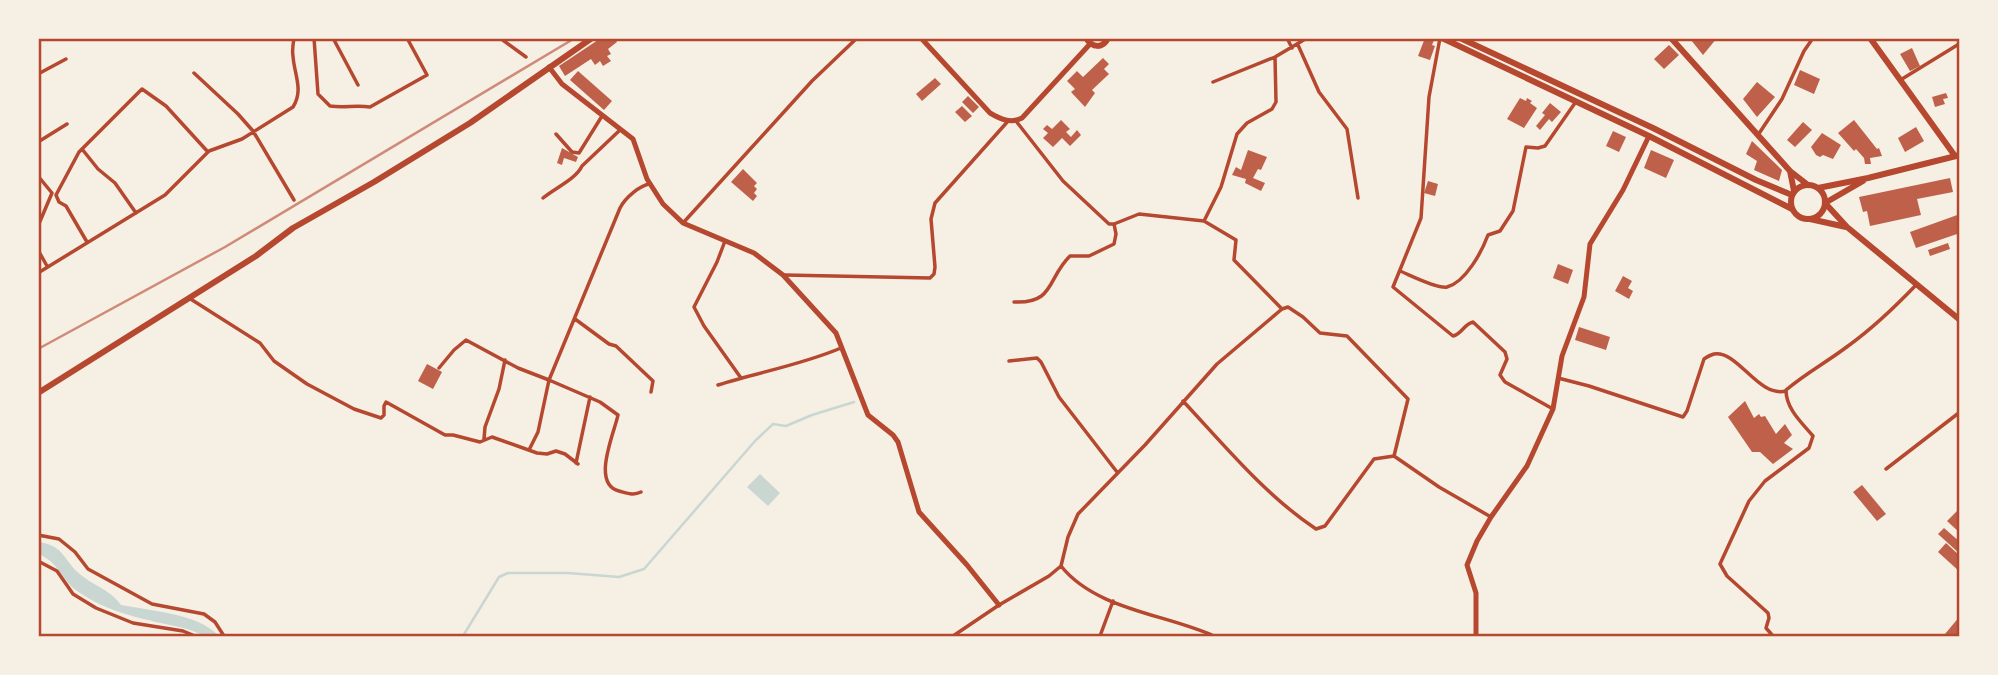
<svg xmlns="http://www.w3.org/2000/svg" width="1998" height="675" viewBox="0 0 1998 675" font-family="'Fira Sans',sans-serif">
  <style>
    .water { fill: #c9d6d2 }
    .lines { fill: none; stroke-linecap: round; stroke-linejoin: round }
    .stream { stroke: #c9d6d2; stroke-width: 2.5 }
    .building { fill: #bf614a }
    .minor { stroke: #b5482f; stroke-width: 3.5 }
    .tertiary { stroke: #b5482f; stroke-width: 5 }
    .primary { stroke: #b5482f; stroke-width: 6 }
    .trunk { stroke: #b5482f; stroke-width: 6 }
    .rail { stroke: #cf8b77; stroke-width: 2.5 }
    .neatline { fill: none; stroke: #b5482f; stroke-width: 2.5 }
  </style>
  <rect width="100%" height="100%" fill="#f6efe4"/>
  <path class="water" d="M760 474 780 493 768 506 747 487Z
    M38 542C65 545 63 561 81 575 97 588 108 588 121 605 151 611 197 613 219 636 199 637 200 632 183 628 145 619 110 614 77 591 61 579 60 564 39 554Z"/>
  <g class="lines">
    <path class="stream" d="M463 636 499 577 508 573H568L619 577 644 569 755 441 773 424 786 426 812 415 854 402"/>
  </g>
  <path class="building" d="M601 38H615L617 42 608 49 611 54 607 56 611 61 603 66 600 61 595 65 591 59 565 76 559 66Z
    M1425 38 1434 40 1432 45 1435 46 1430 60 1418 56Z
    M1693 38H1717L1703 55 1691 40Z
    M1669 45 1679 55 1664 69 1654 59Z
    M1912 48 1920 66 1910 71 1900 54Z
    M1103 58 1109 64 1104 69 1109 74 1092 90 1095 93 1085 107 1071 92 1075 89 1067 81 1077 71 1083 77Z
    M1800 70 1820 79 1814 94 1794 85Z
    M578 71 612 101 604 110 570 80Z
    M935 78 941 84 922 101 916 94Z
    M1757 82 1775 97 1757 117 1743 99Z
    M1946 93 1948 98 1943 99 1945 104 1935 107 1932 97Z
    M968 96 979 107 973 113 962 102Z
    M1520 98 1526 101 1527 98 1532 101 1530 103 1537 108 1524 128 1507 119Z
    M1550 103 1561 112 1552 122 1549 119 1540 130 1536 126 1545 115 1542 113Z
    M962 106 972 116 965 122 955 112Z
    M1061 120 1070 129 1066 132 1071 137 1077 130 1081 135 1070 146 1062 138 1053 147 1043 138 1048 133 1043 129 1047 125 1052 129Z
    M1854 120 1877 149 1879 148 1882 156 1870 158 1871 164H1865L1864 158 1856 149 1854 151 1838 133Z
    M1803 122 1812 130 1795 147 1787 140Z
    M1916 127 1924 141 1905 152 1898 138Z
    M1613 131 1626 137 1619 152 1606 146Z
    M1822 133 1841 145 1833 159 1823 155 1820 157 1816 155 1811 147Z
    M1752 141 1782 170 1779 181 1754 170 1757 161 1746 154Z
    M562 148 578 157 576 162 564 158 562 165 557 163Z
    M1248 150 1267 157 1261 170 1258 169 1253 178 1265 183 1261 191 1245 183 1246 179 1232 175 1236 167 1241 170Z
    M1651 150 1674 160 1666 178 1644 168Z
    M743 169 757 183 754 186 757 189 754 193 757 196 753 201 731 182Z
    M1950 178 1953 192 1917 199 1921 215 1870 226 1867 211 1863 212 1859 197Z
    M1428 181 1438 184 1435 196 1424 193Z
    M1960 214V233L1916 248 1910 232Z
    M1948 243 1950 249 1930 256 1928 250Z
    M1558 264 1573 270 1568 284 1553 278Z
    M1623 276 1632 281 1628 288 1633 291 1629 299 1615 291Z
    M1579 327 1610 337 1606 350 1575 340Z
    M427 364 442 372 433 389 418 381Z
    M1745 401 1754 418 1759 414 1761 417 1765 416 1776 434 1785 424 1792 435 1784 443 1793 449 1773 464 1760 452H1752L1728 417Z
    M1862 485 1886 514 1877 521 1853 492Z
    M1957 511 1960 513V533L1947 521Z
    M1944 528 1960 542V554L1938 534Z
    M1946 543 1960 556V572L1938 552Z
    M1960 616V636H1948L1945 634Z"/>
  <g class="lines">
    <path class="minor" d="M314 38 318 94 330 106C344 108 356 105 370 107L427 75 407 38
      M333 38 358 85
      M500 38 526 57
      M1287 38 1292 48
      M1440 38 1429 97 1421 218 1393 287 1453 336C1462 334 1464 324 1473 322L1505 352 1507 359 1500 375 1505 382 1553 409
      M1298 45 1319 92 1347 129 1358 198
      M194 73 238 114 253 131 294 200
      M38 74 66 59
      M1902 79 1959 44
      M1213 82 1275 57 1307 38
      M1016 121 1063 181 1109 224H1114
      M556 134 572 152 579 153 602 116
      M1758 135 1782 99 1804 51 1813 38
      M38 142 67 124
      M82 149 98 169 115 183 136 213
      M38 176 52 193 38 226
      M543 198C555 188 576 179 582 166L620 130
      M1204 221 1221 187 1237 134 1247 123 1272 109 1276 102 1275 57
      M683 223 812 81 857 38
      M1114 224 1139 214 1204 221 1236 240 1234 260 1282 309
      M725 241 717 262 694 307 704 326 741 378
      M87 242 66 206 59 202 56 195 79 152 142 89 166 106 208 152
      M38 250 47 266
      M1400 271C1410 275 1437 289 1447 287 1466 282 1482 251 1488 235L1500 231 1513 211 1526 147 1538 148 1545 146 1575 103
      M38 273 165 195 209 151 242 139 293 107C304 90 294 74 293 56 292 51 293 44 294 38
      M785 275 930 278 934 274 935 267 931 219 935 203 1009 120
      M189 298 260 343 274 361 307 384 354 409 381 418 384 415V406L386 402 445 435H453L480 442 492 437 537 453 547 454 556 451 565 454 578 464
      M1014 302C1055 304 1047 278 1070 256H1089L1114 244 1116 234 1114 224
      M1282 309 1288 307 1303 317 1320 333 1347 336 1408 399 1394 456
      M575 319 609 344 616 346 653 381 651 392
      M1009 361 1037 358 1041 362 1059 397 1117 472
      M439 368 454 350 466 340 518 368 549 380 620 208C625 198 640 185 650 184
      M1558 378 1589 386 1683 417 1687 411 1704 359C1707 357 1710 355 1714 354 1738 350 1758 398 1786 391
      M718 385C759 372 801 365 841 348
      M1786 390C1806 373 1827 362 1848 346 1873 328 1895 307 1917 284
      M1183 401C1225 446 1265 495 1316 529L1325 526 1374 459 1394 456 1439 487 1491 517
      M484 439 485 427 499 389 505 360
      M529 450 538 432 549 380 600 402 618 415C614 434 591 484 619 491 627 493 633 496 641 492
      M576 463 590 397
      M1886 469 1960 412
      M38 535 59 539 75 552 88 569 152 604 204 614 215 622 224 636
      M38 561 57 571 73 594 96 608 133 623 183 631 195 636
      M1061 566C1096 610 1166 614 1214 636
      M953 636 999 605 1049 576 1061 566 1068 537 1078 514 1145 445 1217 364 1282 309
      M1100 636 1113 601
      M1773 636 1766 628 1769 618 1768 613 1727 576 1720 564 1749 501 1765 481 1809 448 1813 436C1802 423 1786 409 1786 390"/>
    <path class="tertiary" d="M921 38 990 113C1000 119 1011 124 1022 118L1090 44
      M549 67 562 84 633 139 647 179 663 204 683 223 754 253 783 275 836 333 868 415 893 435 898 442 919 512 967 565 999 605
      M1476 636V593L1467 565 1477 541 1491 517 1527 466 1553 409 1562 356 1584 297 1590 244 1623 190 1649 136"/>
    <path class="primary" d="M1086 38C1092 48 1103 49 1108 38
      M1671 38 1790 171 1808 185
      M1870 38 1955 156
      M1790 171 1794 191
      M1825 203 1847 227 1960 320
      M1810 219 1846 227
      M38 393 256 256 293 228 374 182 470 123 592 38"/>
    <path class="trunk" d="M1442 38 1649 136 1792 209
      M1460 38 1653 128 1756 180 1792 195
      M1791 202a17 17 0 1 1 34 0a17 17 0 1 1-34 0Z
      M1818 188 1868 178 1960 155
      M1825 203 1863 181"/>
    <path class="rail" d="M38 349 225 247 575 38"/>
  </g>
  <rect width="1998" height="675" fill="none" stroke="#f6efe4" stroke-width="80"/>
  <rect x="40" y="40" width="1918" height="595" class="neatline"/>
</svg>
